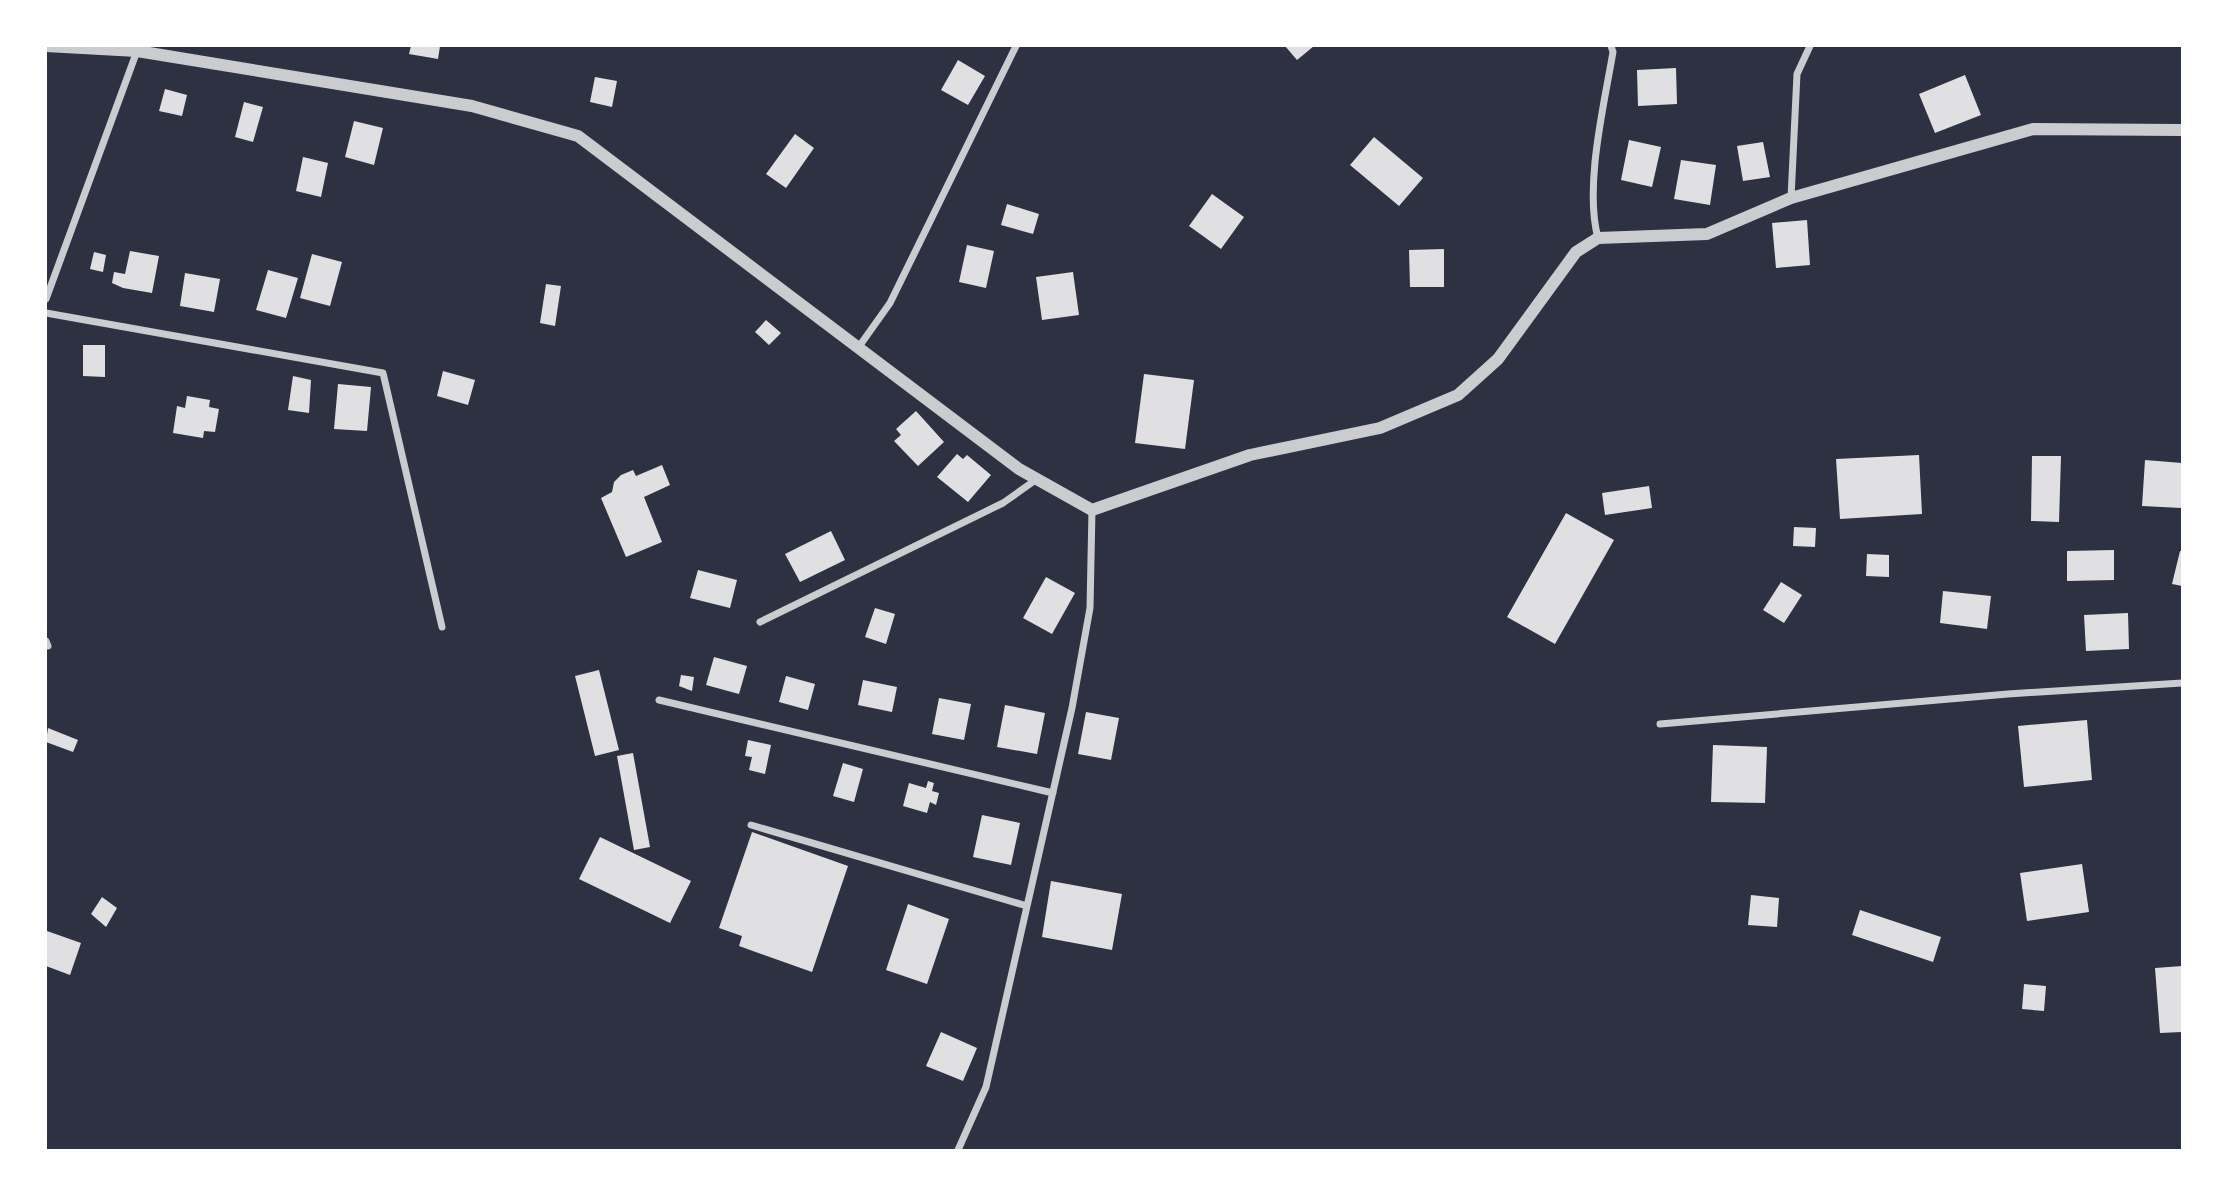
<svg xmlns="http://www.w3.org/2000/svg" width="2228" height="1196" viewBox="0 0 2228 1196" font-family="Manrope,sans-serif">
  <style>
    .building { fill: #e0e0e3 }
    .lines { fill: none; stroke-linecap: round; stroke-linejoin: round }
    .minor { stroke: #caccd0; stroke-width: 7 }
    .tertiary { stroke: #caccd0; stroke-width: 12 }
  </style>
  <rect width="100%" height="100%" fill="#2d3142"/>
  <path class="building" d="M411 46H440L438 59 409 54Z
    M1285 46H1314L1297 60Z
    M958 60 985 76 968 105 941 90Z
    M1676 68 1677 104 1638 106 1637 70Z
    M1965 75 1981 115 1935 133 1919 94Z
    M595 77 617 81 612 107 590 102Z
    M165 89 187 95 182 116 159 111Z
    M244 102 263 107 253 142 235 137Z
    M354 121 383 128 374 165 345 157Z
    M795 134 814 148 786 188 766 174Z
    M1374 137 1423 178 1399 206 1350 165Z
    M1629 140 1661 147 1652 187 1621 180Z
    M1763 142 1770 177 1743 181 1737 146Z
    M303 157 328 163 321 197 296 191Z
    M1681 160 1716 165 1710 205 1674 199Z
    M1212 194 1244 217 1221 249 1189 226Z
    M1007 204 1039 214 1033 234 1001 225Z
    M1807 220 1810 265 1776 268 1772 223Z
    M967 245 994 251 986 288 959 282Z
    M1444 249V287H1410L1409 250Z
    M130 251 159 256 152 293 123 288 112 283 114 272 125 274Z
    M94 252 106 255 103 272 90 269Z
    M312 254 342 262 330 306 300 298Z
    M268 270 298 278 286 318 256 310Z
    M1073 272 1079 315 1042 320 1036 277Z
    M185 273 220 279 214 312 180 306Z
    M546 284 561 286 555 326 540 323Z
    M766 320 781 333 769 345 755 332Z
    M83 345H105V377L83 376Z
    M443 371 475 380 468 405 437 396Z
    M1144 374 1194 380 1185 449 1135 443Z
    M293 376 311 380 309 413 288 410Z
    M338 384 371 387 367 431 334 429Z
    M187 396 210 400 209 407 219 409 215 432 204 431 203 438 173 433 177 406 185 408Z
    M916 411 944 442 918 466 894 441 901 435 896 429Z
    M957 454 963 459 967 455 991 475 968 502 937 477Z
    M1919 455 1922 514 1840 519 1836 459Z
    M2032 456H2061L2059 522 2031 521Z
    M2145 460 2182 463 2181 508 2142 506Z
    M662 465 670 485 644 497 662 542 626 557 601 498 612 492 614 482 621 475 633 470 636 476Z
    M1649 486 1652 508 1605 515 1602 493Z
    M1566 513 1614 540 1555 644 1507 617Z
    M1794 527 1816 528 1815 547 1793 546Z
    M831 531 845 560 800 582 785 554Z
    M2114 550V580L2067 581V551Z
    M2180 551H2182V586L2172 584Z
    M1867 554 1889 555V577L1866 576Z
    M698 570 737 580 730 608 690 598Z
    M1046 577 1075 593 1052 634 1023 618Z
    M1781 582 1802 595 1784 623 1763 610Z
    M1943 591 1991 596 1987 629 1940 623Z
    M875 608 895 614 886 644 865 637Z
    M2128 613 2129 649 2086 651 2084 615Z
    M714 657 747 666 739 694 706 685Z
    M599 670 619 750 595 756 575 676Z
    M681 675 694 677 692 691 679 686Z
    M786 676 815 684 808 710 779 702Z
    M863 680 897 687 892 712 858 705Z
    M939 698 971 704 964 740 932 734Z
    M1005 705 1045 713 1037 754 997 747Z
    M1086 712 1119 718 1111 760 1078 754Z
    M2087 720 2092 780 2024 787 2018 726Z
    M48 728 78 740 73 752 46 742Z
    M748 740 771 745 765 774 749 770 752 757 745 756Z
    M1713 745 1767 747 1765 803 1711 802Z
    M633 753 650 847 634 850 617 756Z
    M843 763 863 769 854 802 833 796Z
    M928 781 934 783 932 791 939 793 936 805 930 802 927 813 903 806 909 783 926 788Z
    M982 815 1020 823 1011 865 973 857Z
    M752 832 848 866 812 972 739 946 742 936 719 928Z
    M600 837 691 881 670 923 579 879Z
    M2082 864 2089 912 2027 921 2020 873Z
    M1051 881 1122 894 1112 950 1042 937Z
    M1751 895 1779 898 1777 927 1748 925Z
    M102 897 117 908 106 927 91 914Z
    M908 904 949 919 927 984 886 970Z
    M1860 910 1941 937 1933 962 1852 935Z
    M47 931 81 943 70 975 46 966Z
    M2182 966V1032L2160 1033 2155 968Z
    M2024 984 2046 986 2044 1011 2022 1009Z
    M941 1032 977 1048 963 1081 926 1066Z"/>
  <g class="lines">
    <path class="minor" d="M1791 198 1797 74 1810 46
      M1598 238C1584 187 1604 105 1613 52L1611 46
      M46 299 137 51
      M46 313 383 373 442 627
      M858 348 890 303 1016 46
      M760 622 1003 503 1037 479
      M46 641 48 646
      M659 700 1053 793
      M1660 724 2008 694 2182 683
      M751 825 1027 906
      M958 1150 986 1087 1072 708 1090 608 1092 510"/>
    <path class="tertiary" d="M46 46 137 51 472 106 578 136 1019 469 1092 510 1250 455 1380 428 1458 395 1498 359 1576 252 1598 238 1707 234 1791 198 2033 129 2182 130"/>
  </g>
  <rect width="2228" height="1196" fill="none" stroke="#ffffff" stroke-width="94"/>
</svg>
